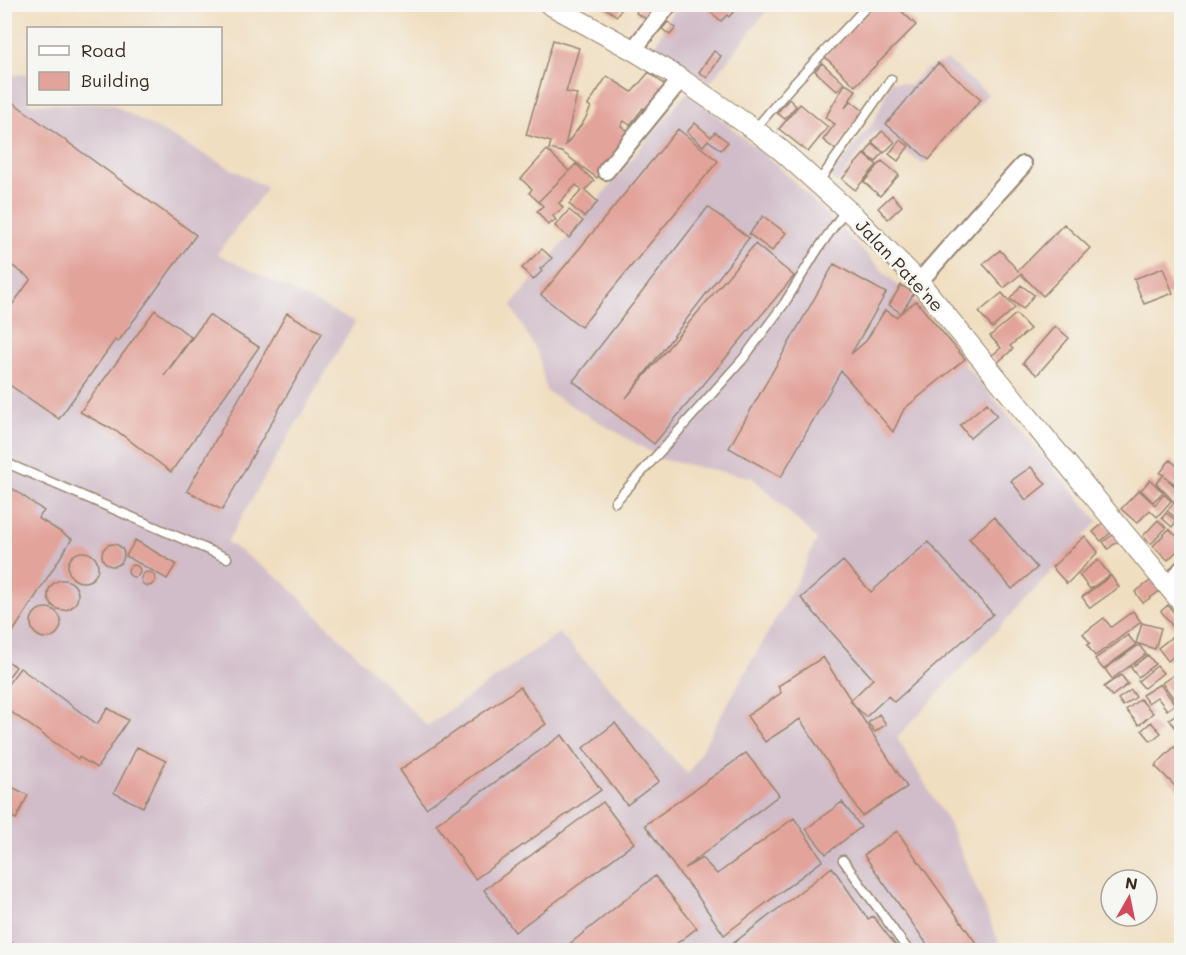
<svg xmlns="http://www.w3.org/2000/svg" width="1186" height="955" viewBox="0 0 1186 955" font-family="Mali,sans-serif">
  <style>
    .industrial { fill: #d1bdc9 }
    .building { fill: #e2a39a }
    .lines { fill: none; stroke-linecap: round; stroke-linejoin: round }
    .service-casing { stroke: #96846f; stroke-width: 11 }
    .minor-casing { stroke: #96846f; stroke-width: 20 }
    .tertiary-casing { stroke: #96846f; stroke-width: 22 }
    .service { stroke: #fff; stroke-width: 8 }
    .minor { stroke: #fff; stroke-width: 16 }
    .tertiary { stroke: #fff; stroke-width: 20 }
    .labels { text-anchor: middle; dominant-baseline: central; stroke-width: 5; stroke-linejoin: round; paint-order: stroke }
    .street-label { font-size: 18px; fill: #3b2a1e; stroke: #f6f6f2 }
  </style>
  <rect width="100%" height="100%" fill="#f6f6f2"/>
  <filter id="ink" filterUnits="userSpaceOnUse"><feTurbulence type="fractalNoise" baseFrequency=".0167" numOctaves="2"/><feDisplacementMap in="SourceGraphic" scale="12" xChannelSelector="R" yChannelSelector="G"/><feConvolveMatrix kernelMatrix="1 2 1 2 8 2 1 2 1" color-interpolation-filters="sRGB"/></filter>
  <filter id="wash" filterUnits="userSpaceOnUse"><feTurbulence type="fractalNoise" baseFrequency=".008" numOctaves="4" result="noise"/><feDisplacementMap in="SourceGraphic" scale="24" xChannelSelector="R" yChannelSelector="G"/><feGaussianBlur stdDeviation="1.35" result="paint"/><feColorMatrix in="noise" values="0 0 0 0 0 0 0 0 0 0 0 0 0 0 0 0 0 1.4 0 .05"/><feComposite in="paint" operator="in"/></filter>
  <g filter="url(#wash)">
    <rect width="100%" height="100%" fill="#f0dec0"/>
    <path class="industrial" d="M676 5H771L709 84 654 47Z
      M947 60 988 94 924 165 875 131 838 183 830 176 875 120 891 81 910 85 924 70Z
      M28 74V104H111L267 188 217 254 355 322 227 542 283 581 427 726 559 633 688 774 797 581 817 539 753 478 664 460 546 391 539 355 511 306 687 92 776 164 902 290 916 301 963 363 1098 521 897 738 950 825 1002 950H5L4 75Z"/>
    <g id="blocks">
      <path class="building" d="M603 4H620L623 7 617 16 602 6Z
        M640 4H665L648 20 636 13Z
        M701 4H740L729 17 727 15 721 21Z
        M875 5H895L916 25 855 86 824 56Z
        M668 22 676 28 670 35 662 29Z
        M553 40 579 48 566 92 577 94 565 146 584 121 591 107 588 105 607 76 632 92 649 72 667 87 647 111 643 108 630 125 624 121 621 126 631 133 597 178 562 152 549 149 551 142 526 135Z
        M714 51 721 56 707 78 699 72Z
        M822 63 844 83 837 91 815 71Z
        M938 63 981 99 929 160 886 124Z
        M845 84 856 90 845 108 851 101 865 112 836 150 823 140 835 124 825 118Z
        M4 96 196 235 118 342 115 340 59 419 4 381V316L31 279 4 260Z
        M789 99 796 106 785 119 777 113Z
        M800 104 828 127 808 152 779 129Z
        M695 123 711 137 715 132 728 142 721 150 708 140 703 146 687 132Z
        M678 129 718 161 581 327 541 295Z
        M882 131 895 142 884 153 872 142Z
        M900 140 909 146 898 161 889 154Z
        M872 144 883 152 876 162 865 154Z
        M547 150 569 171 539 201 576 164 594 181 585 190 598 202 584 217 569 204 582 190 576 185 559 203 563 208 553 216 556 220 548 225 537 211 543 206 529 193 532 189 521 179Z
        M864 154 877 165 855 190 842 179Z
        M882 161 899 175 880 196 864 182Z
        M892 195 902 206 888 219 878 208Z
        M708 207 749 238 626 398 755 244 794 276 654 444 573 381Z
        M569 210 583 221 569 238 555 226Z
        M763 216 786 233 772 251 749 234Z
        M1064 224 1090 248 1043 296 1021 274 1004 288 983 264 1000 250 1018 271Z
        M542 249 552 258 540 269 542 271 533 280 522 268Z
        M834 264 886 293 851 354 866 341 885 310 896 317 901 313 889 305 901 285 914 293 902 312 916 301 965 359 904 409 893 432 841 371 781 477 729 448Z
        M1163 268 1173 293 1144 304 1134 279Z
        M1021 285 1034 295 1023 309 1010 299Z
        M1002 293 1015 308 992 328 979 312Z
        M155 310 191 337 164 376 209 315 259 347 171 472 121 434 80 412Z
        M287 313 322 333 222 510 187 491Z
        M1016 314 1030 329 1010 346 1013 349 997 363 991 356 1001 348 990 336Z
        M1055 326 1069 338 1037 375 1023 363Z
        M987 403 997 416 970 438 960 425Z
        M1170 460 1182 470V489L1165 477 1182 493 1174 502 1156 483 1164 475 1160 473Z
        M1031 467 1046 484 1026 500 1011 481Z
        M1150 480 1163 492 1153 502 1141 490Z
        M9 486 44 511 38 518 72 539 4 646V492Z
        M1139 490 1155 505 1164 494 1171 501 1157 517 1150 510 1137 523 1121 509Z
        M1174 502 1182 507V511L1177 518 1167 511Z
        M1166 513 1177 521 1172 527 1162 518Z
        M994 517 1037 568 1012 589 969 538Z
        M1158 520 1166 528 1151 544 1143 536Z
        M1104 522 1113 531 1101 541 1093 532Z
        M1169 529 1182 541V546L1168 560 1153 546Z
        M1117 532 1122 538 1108 549 1103 542Z
        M1085 536 1098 552 1067 584 1052 567Z
        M135 540 176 564 167 579 126 556Z
        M928 542 993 614 894 702 888 696 866 717 850 701 873 679 801 598 843 561 871 592Z
        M102 555a11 11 0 1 1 22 0a11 11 0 1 1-22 0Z
        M68 567a15 15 0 1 1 30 0a15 15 0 1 1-30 0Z
        M1098 560 1110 575 1090 589 1079 575Z
        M128 571a6 6 0 1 1 12 0a6 6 0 1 1-12 0Z
        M141 579a7 7 0 1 1 14 0a7 7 0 1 1-14 0Z
        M1111 576 1119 587 1090 608 1082 597Z
        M1153 579 1161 590 1143 603 1135 592Z
        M48 595a15 15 0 1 1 30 0a15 15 0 1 1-30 0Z
        M1168 605 1182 623V626L1176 631 1161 611Z
        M31 623a15 15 0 1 1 30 0a15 15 0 1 1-30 0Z
        M1133 611 1141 622 1095 656 1087 645 1090 643 1083 634 1104 618 1111 627Z
        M1142 623 1161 628 1155 649 1136 643Z
        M1182 629V650L1168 661 1158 648Z
        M1128 635 1136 645 1103 669 1095 659Z
        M1139 645 1146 654 1112 679 1105 669Z
        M1148 655 1155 664 1138 677 1131 668Z
        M823 657 907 787 862 816 800 719 765 742 747 716 781 693 778 686Z
        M6 660 16 667 4 683V662Z
        M1157 666 1163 673 1144 688 1138 681Z
        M20 668 97 724 108 708 128 720 97 768 79 757 78 759 4 707V689Z
        M1175 674 1182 684V694L1174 699 1162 683Z
        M1121 675 1128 684 1112 696 1104 687Z
        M1160 684 1175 704 1167 710 1157 697 1148 703 1142 695Z
        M520 687 546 724 426 808 400 770Z
        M1131 690 1136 697 1123 706 1118 699Z
        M1140 699 1153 713 1139 725 1126 710Z
        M1178 713 1182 718V727L1177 730 1169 719Z
        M879 714 886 724 875 732 868 723Z
        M1151 722 1161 733 1151 741 1142 730Z
        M615 723 659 781 627 805 583 748Z
        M562 735 601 790 475 879 436 824Z
        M137 747 166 761 143 807 114 793Z
        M1174 747 1182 754V793L1155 766Z
        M746 753 779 795 685 868 702 858 717 874 794 818 823 860 724 935 694 891 679 873 645 825Z
        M4 783 28 795 16 819 4 813Z
        M603 802 634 843 515 932 484 890Z
        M842 802 861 827 826 854 806 829Z
        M897 831 981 950H931L864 855Z
        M832 867 868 919 873 916 899 950H733L730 946Z
        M655 876 697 928 668 950H562Z
        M4 938 23 950H4Z"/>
    </g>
  </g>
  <g filter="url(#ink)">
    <use href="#blocks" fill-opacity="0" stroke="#96846f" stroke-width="1.5"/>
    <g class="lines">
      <g class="service-casing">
        <path id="service" d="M755 129 790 88 869 4
          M818 183 891 79
          M4 462 227 558
          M615 502 743 359 784 304 818 249 846 209
          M843 860 908 950"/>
      </g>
      <g class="minor-casing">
        <path id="minor" d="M633 50 669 4
          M606 171 681 79
          M919 282 974 219 1023 165
          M1168 587 1182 569"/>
      </g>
      <g class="tertiary-casing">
        <path id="tertiary" d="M549 4 633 50 681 79 755 130 782 151 854 216 919 282 1048 441 1182 603"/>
      </g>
      <use href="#service" class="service"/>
      <use href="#minor" class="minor"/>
      <use href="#tertiary" class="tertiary"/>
    </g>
  </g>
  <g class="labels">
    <g class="street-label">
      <text transform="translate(900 265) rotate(47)">Jalan Pate'ne</text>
    </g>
  </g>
  <rect width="1186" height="955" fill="none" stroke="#f6f6f2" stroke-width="24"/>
  <rect x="27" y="27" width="195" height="78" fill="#f6f6f2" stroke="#aba49d" stroke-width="1.5"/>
  <rect x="39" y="46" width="30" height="9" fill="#ffffff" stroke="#aba49d" stroke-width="1.5"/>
  <text x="81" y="57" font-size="18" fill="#3b2a1e">Road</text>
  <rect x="39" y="72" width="30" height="18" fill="#e2a39a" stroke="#aba49d" stroke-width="1.5"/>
  <text x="81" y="87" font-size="18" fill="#3b2a1e">Building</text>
  <g transform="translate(1129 898) rotate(9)"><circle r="28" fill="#f6f6f2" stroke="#aba49d" stroke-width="1.5"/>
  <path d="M0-4.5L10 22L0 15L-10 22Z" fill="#d1495b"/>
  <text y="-9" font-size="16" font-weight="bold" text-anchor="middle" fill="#3b2a1e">N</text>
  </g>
</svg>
